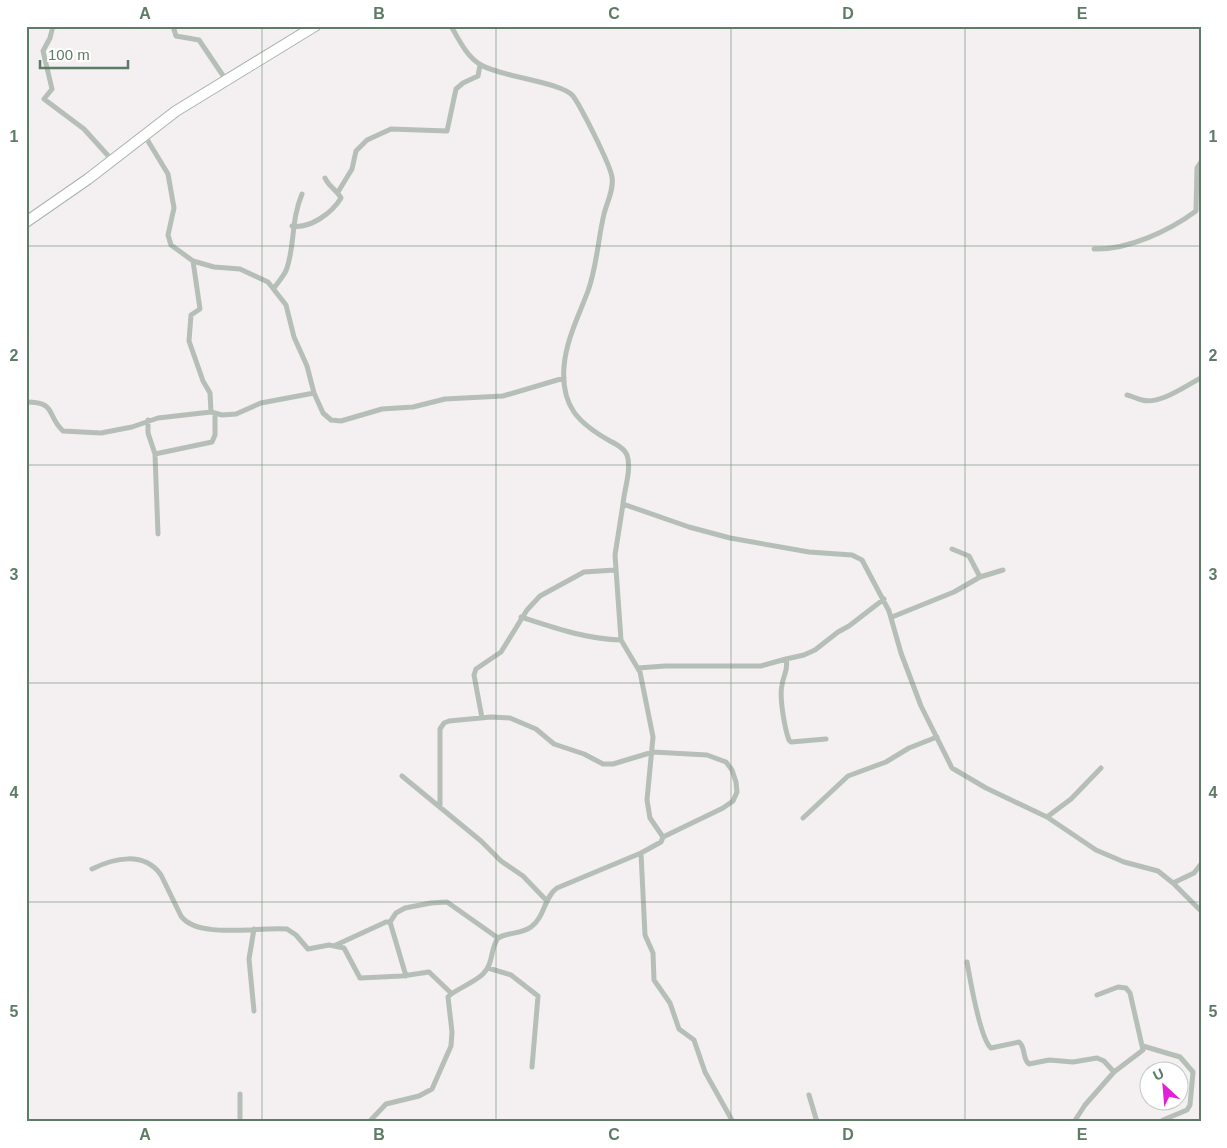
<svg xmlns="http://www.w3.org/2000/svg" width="1227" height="1148" viewBox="0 0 1227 1148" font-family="Helvetica,sans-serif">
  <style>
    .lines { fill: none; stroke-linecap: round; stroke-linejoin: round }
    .secondary-casing { stroke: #a8b4ab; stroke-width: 12 }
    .minor { stroke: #b5bfb8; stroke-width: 5 }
    .secondary { stroke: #fff; stroke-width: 10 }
    .grid { fill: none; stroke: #5e7b66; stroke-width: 1; stroke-opacity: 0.55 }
    .neatline { fill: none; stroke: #5e7b66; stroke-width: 2 }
    .grid-label { font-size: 16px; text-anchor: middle; font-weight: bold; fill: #5e7b66 }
  </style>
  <rect width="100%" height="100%" fill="#f4eff0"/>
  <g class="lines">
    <g class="secondary-casing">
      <path id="secondary" d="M26 222 88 179 176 111 315 26"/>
    </g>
    <path class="minor" d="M53 26 50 38 43 51 52 89 44 99 84 129 112 160
      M173 26 176 36 199 40 226 80
      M451 26C459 40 467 57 481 65 501 77 562 82 573 96 581 107 610 164 612 177 614 190 607 202 604 214 598 239 597 266 588 291 579 315 566 340 564 367 561 406 578 423 610 441 616 444 624 448 627 455 632 469 624 490 623 504L689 527 730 538 809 552 852 555 862 560 889 611 901 653 921 706 952 768 986 788 1047 817 1096 850 1124 862 1158 871 1173 883 1201 911
      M145 136 168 174 174 208 168 235 171 245 193 261 214 267 240 269 268 282 286 305 294 337 307 366 314 393 323 413 331 420 341 421 382 409 413 407 445 399 503 396 564 378
      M338 192 352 169 356 151 367 140 391 129 447 131 456 89 463 83 478 76 480 65
      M292 226C310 229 332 213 341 198 337 190 329 187 325 178
      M1094 249C1128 250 1169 231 1196 211L1197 168 1201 162
      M193 261 200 309 191 315 189 341 203 381 210 393 211 412
      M274 288C278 282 285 275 287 268 295 244 291 220 302 194
      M1127 395C1132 396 1137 399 1142 400 1160 405 1185 386 1201 378
      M26 402C57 402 46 415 63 431L101 433 132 427 158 418 211 412 222 415 236 414 261 403 314 393
      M148 420V433L155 454 158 534
      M155 454 212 442 215 435V413
      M623 504 615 555 621 640 640 672 653 737 647 800 650 818 663 837 661 842 641 853 645 935 653 953 654 980 670 1003 679 1029 694 1040 705 1072 733 1122
      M952 549 969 556 980 577
      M521 617C555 628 586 639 621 640
      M892 617 954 592 980 577 1003 570
      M638 668 665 666H761L786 659
      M482 718 474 675 476 669 501 652 527 610 540 596 584 572 615 570
      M826 739 791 742 789 740C785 730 779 697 782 685 783 676 789 669 786 659L804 655 815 650 838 632 849 626 884 599
      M402 776 481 841 501 861 523 876 547 901
      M440 807V729L444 723 449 721 491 717 510 718 536 729 554 744 584 754 603 764H613L653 752 707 755 726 762 732 770 736 782 737 792 733 801 723 808 663 837
      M1047 817 1071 799 1101 768
      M803 818 848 776 886 762 909 748 937 737
      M92 869C114 858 144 851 161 875L181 916C198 940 261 926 287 929L296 935 308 949 329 945 344 948 360 978 402 976 429 972 451 993
      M1173 883 1194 873 1201 864
      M390 922 396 913 405 908 431 903 447 902 498 938
      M254 929 249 959 254 1011
      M336 945 386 922H390L406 976
      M967 962C970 979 980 1039 991 1048L1019 1042C1026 1047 1022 1059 1029 1064L1049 1060 1073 1062 1097 1058 1104 1061 1114 1072
      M488 968 511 975 538 996 532 1067
      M1143 1046 1180 1057 1193 1072 1190 1105 1187 1110 1163 1120
      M809 1095 817 1122
      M240 1122V1094
      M369 1122 386 1104 419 1096 432 1089 451 1046 452 1032 448 997C452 991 474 983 483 974 494 963 490 949 498 938 508 932 522 934 531 927 545 917 544 897 557 888L641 853
      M1074 1122 1085 1105 1114 1072 1143 1050 1130 993 1126 988 1118 987 1097 995"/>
    <use href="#secondary" class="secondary"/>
  </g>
  <path class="grid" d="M262 26V1122M496 26V1122M731 26V1122M965 26V1122M26 246H1201M26 465H1201M26 683H1201M26 902H1201"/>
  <rect width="1227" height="1148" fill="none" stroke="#ffffff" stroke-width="55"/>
  <g transform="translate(1164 1086) rotate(334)"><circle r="24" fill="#ffffff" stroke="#bfcac2"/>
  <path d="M0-4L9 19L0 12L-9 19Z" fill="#e320d7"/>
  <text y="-8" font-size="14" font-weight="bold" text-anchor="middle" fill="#5e7b66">U</text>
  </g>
  <path d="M40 60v8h88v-8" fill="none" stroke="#5e7b66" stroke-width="2.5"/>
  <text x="48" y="60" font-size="15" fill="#5e7b66" stroke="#ffffff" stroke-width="4" paint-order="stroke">100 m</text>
  <rect x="28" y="28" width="1172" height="1092" class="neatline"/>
  <g class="grid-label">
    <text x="145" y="19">A</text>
    <text x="379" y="19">B</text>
    <text x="614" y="19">C</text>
    <text x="848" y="19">D</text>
    <text x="1082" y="19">E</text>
    <text x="14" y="142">1</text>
    <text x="1213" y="142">1</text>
    <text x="14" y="361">2</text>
    <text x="1213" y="361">2</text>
    <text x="14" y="580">3</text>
    <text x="1213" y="580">3</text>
    <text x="14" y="798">4</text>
    <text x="1213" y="798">4</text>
    <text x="14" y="1017">5</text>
    <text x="1213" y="1017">5</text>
    <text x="145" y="1140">A</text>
    <text x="379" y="1140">B</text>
    <text x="614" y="1140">C</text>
    <text x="848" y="1140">D</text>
    <text x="1082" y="1140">E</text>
  </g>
</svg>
